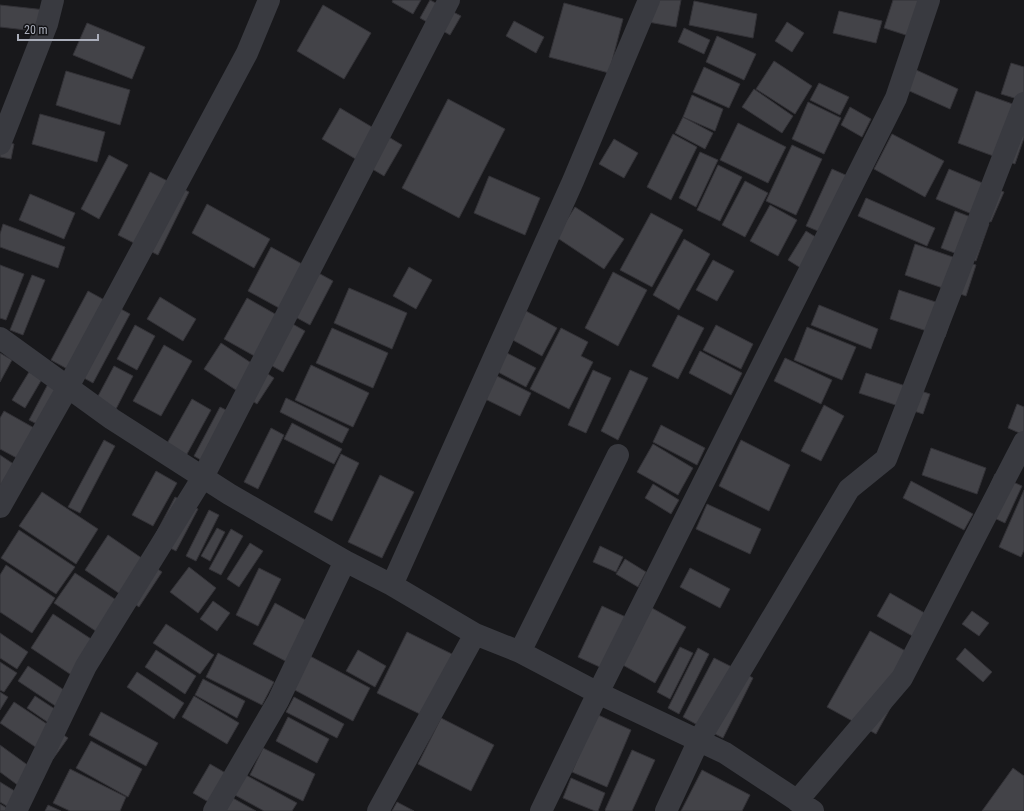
<svg xmlns="http://www.w3.org/2000/svg" width="1024" height="811" viewBox="0 0 1024 811" font-family="'Roboto Condensed',sans-serif">
  <style>
    .building { fill: #434348; stroke: #333237 }
    .lines { fill: none; stroke-linecap: round; stroke-linejoin: round }
    .minor { stroke: #393a40; stroke-width: 22 }
  </style>
  <rect width="100%" height="100%" fill="#18181b"/>
  <path class="building" d="M393 0H421L413 14 392 2Z
    M430 0 461 16 450 35 420 18Z
    M652 0H681L676 27 648 22Z
    M893 0H924L912 37 884 28Z
    M694 1 757 14 753 38 689 25Z
    M564 3 623 19 609 73 549 57Z
    M0 5 46 10 43 32 0 27Z
    M323 5 371 33 344 79 297 51Z
    M839 11 882 21 876 43 833 33Z
    M514 21 544 37 536 53 506 36Z
    M787 22 804 33 792 52 775 41Z
    M87 23 145 47 132 79 73 55Z
    M684 28 710 40 704 54 678 42Z
    M717 36 756 54 744 80 706 62Z
    M774 61 812 86 795 114 756 89Z
    M1011 63 1024 67V101L1001 94Z
    M704 67 740 84 729 108 693 92Z
    M914 69 958 89 950 109 905 89Z
    M66 71 130 90 120 125 56 105Z
    M819 83 849 97 840 115 810 100Z
    M754 89 793 116 782 133 742 107Z
    M976 91 1024 108V138L1015 164 958 143Z
    M692 95 723 109 715 131 683 117Z
    M448 99 505 129 459 218 402 188Z
    M808 102 841 118 824 154 792 139Z
    M850 107 871 119 862 137 841 125Z
    M340 108 402 145 384 176 322 139Z
    M40 114 105 132 97 162 32 144Z
    M683 117 713 133 705 149 675 133Z
    M738 123 786 147 768 183 720 160Z
    M673 134 697 147 671 200 647 187Z
    M892 134 944 161 925 197 874 169Z
    M614 139 638 153 624 178 599 164Z
    M0 141 14 144 11 159 0 157Z
    M792 145 822 159 796 215 766 201Z
    M700 152 718 160 696 207 679 198Z
    M109 155 128 165 99 219 81 209Z
    M718 165 742 177 720 221 697 210Z
    M832 169 850 177 825 234 806 226Z
    M949 169 1004 192 991 222 936 199Z
    M150 172 189 192 158 255 118 235Z
    M489 176 540 198 525 235 474 213Z
    M745 181 768 193 745 237 722 225Z
    M30 194 75 213 64 239 19 220Z
    M866 198 935 228 927 246 858 216Z
    M207 204 270 239 254 268 192 233Z
    M770 205 797 220 778 256 750 241Z
    M575 207 624 239 604 269 556 237Z
    M955 211 989 224 976 261 941 248Z
    M651 213 683 230 652 287 620 270Z
    M3 224 65 247 58 268 0 247V234Z
    M806 231 822 241 804 270 788 260Z
    M684 239 710 254 679 310 653 295Z
    M915 244 976 265 966 296 905 275Z
    M271 247 333 281 310 325 248 291Z
    M713 260 734 271 717 301 696 290Z
    M0 265 24 274 6 320 0 318Z
    M409 267 432 280 416 309 393 296Z
    M613 272 647 290 618 346 585 328Z
    M32 275 45 280 23 335 10 330Z
    M349 288 407 313 392 349 334 323Z
    M899 290 954 308 945 337 890 319Z
    M88 291 130 314 93 383 51 360Z
    M160 297 196 319 183 341 147 319Z
    M247 298 305 331 283 372 224 339Z
    M819 305 878 329 871 349 811 325Z
    M526 311 557 328 542 356 511 339Z
    M678 315 704 328 678 379 652 366Z
    M135 325 155 336 137 370 117 359Z
    M716 325 753 344 741 369 703 350Z
    M807 327 856 347 842 380 794 360Z
    M332 328 388 353 373 388 316 363Z
    M561 328 588 342 581 356 593 362 569 409 530 389Z
    M221 343 274 378 257 404 204 369Z
    M164 345 192 361 161 416 133 401Z
    M700 351 742 373 731 395 689 373Z
    M505 352 536 368 526 387 496 371Z
    M0 353 12 360 0 382Z
    M785 358 832 380 821 404 774 381Z
    M311 365 369 393 353 427 295 400Z
    M114 366 133 376 116 409 97 398Z
    M593 370 611 378 586 433 568 425Z
    M630 370 648 378 618 440 601 431Z
    M29 372 42 379 25 408 12 400Z
    M866 373 930 394 923 414 859 393Z
    M495 375 531 393 520 416 483 398Z
    M48 384 70 395 51 431 29 420Z
    M286 398 349 429 342 443 280 412Z
    M192 399 211 410 181 465 161 454Z
    M1017 404 1024 407V435L1008 428Z
    M824 405 844 416 821 461 801 451Z
    M220 407 240 417 213 467 194 456Z
    M4 411 43 433 26 463 0 449V418Z
    M292 423 342 449 334 464 284 439Z
    M661 425 705 448 697 465 653 442Z
    M271 428 284 435 258 489 244 482Z
    M104 440 115 446 80 513 68 507Z
    M741 440 790 465 769 511 719 486Z
    M653 444 693 468 678 495 637 472Z
    M931 448 986 468 977 494 922 475Z
    M341 454 359 463 332 521 314 512Z
    M0 455 21 469 8 489 0 484Z
    M156 471 177 483 153 526 132 515Z
    M995 474 1022 486 1005 523 979 511Z
    M380 475 414 492 382 558 348 542Z
    M911 481 973 514 964 530 903 498Z
    M653 484 679 500 671 514 645 498Z
    M1024 490V550L1021 557 999 547Z
    M42 492 98 529 76 564 19 526Z
    M175 497 198 509 176 551 153 539Z
    M707 504 761 529 750 554 696 529Z
    M209 510 219 515 196 561 186 556Z
    M217 528 225 532 210 561 201 556Z
    M231 529 243 536 221 575 209 569Z
    M19 530 75 567 56 594 1 558Z
    M108 535 162 572 139 607 85 570Z
    M250 543 263 551 239 587 227 579Z
    M600 546 623 557 616 572 593 562Z
    M625 559 646 572 638 587 616 574Z
    M6 565 55 598 32 633 0 612V575Z
    M189 567 216 588 198 613 170 592Z
    M259 568 281 579 258 626 236 615Z
    M690 568 730 589 720 608 680 587Z
    M75 573 127 607 106 638 54 603Z
    M890 593 935 619 923 642 877 616Z
    M213 601 230 613 217 631 200 619Z
    M275 603 311 623 289 663 253 644Z
    M602 606 628 618 604 669 578 657Z
    M652 608 686 627 655 683 621 664Z
    M972 611 989 623 979 636 962 624Z
    M53 614 108 650 85 684 31 648Z
    M166 624 214 655 200 674 153 643Z
    M870 631 918 658 876 734 827 707Z
    M407 632 456 656 426 717 377 693Z
    M0 633 28 652 17 669 0 658Z
    M680 647 693 653 670 699 657 692Z
    M698 648 709 654 679 714 668 708Z
    M965 648 992 672 983 682 956 659Z
    M156 650 196 676 185 694 145 667Z
    M358 650 386 666 375 687 346 671Z
    M218 653 274 682 262 705 206 677Z
    M308 655 370 688 353 721 291 688Z
    M714 658 734 668 703 728 683 717Z
    M0 662 17 673 4 692 0 690Z
    M28 666 79 700 69 715 18 681Z
    M737 669 753 678 723 738 707 730Z
    M137 672 184 703 174 719 127 687Z
    M203 679 245 701 237 718 195 695Z
    M0 692 8 697 0 710Z
    M35 696 67 717 59 730 27 708Z
    M194 696 239 723 227 744 182 717Z
    M294 697 344 724 337 738 286 712Z
    M14 702 68 738 53 759 0 723Z
    M101 712 158 743 146 766 89 735Z
    M596 714 631 730 607 787 572 772Z
    M288 717 329 739 317 763 276 741Z
    M441 718 494 745 471 791 418 764Z
    M91 741 142 769 128 797 76 768Z
    M0 745 44 777 31 795 0 772Z
    M263 748 315 774 303 801 250 775Z
    M632 750 655 760 632 811H606L605 810Z
    M210 764 229 775 212 804 193 793Z
    M1013 768 1024 776V811H982Z
    M70 769 126 797 120 811H70L53 803Z
    M702 770 750 795 742 811H681Z
    M244 774 297 803 292 811H264L233 794Z
    M571 778 605 793 598 811H595L563 798Z
    M0 782 23 796 15 811 0 802Z
    M231 797 256 811H223Z
    M397 802 414 811H392Z
    M0 804 12 811H0Z
    M48 805 61 811H45Z"/>
  <g class="lines">
    <path class="minor" d="M0 144 47 24 53 0
      M0 338 112 419 229 494 345 561 392 585 475 634 520 652 598 693 725 753 813 811
      M0 507 68 387 247 53 269 0
      M392 585 573 181 649 0
      M520 652 618 455
      M797 801 902 678 1024 442
      M16 811 86 666 203 477 449 0
      M214 811 278 701 345 561
      M378 811 475 634
      M541 811 598 693 896 98 929 0
      M666 811 699 740 849 489 886 459 1024 103"/>
  </g>
  <path d="M18 34v6h80v-6" fill="none" stroke="#aaaeba" stroke-width="2"/>
  <text x="24" y="34" font-size="12" fill="#aaaeba" stroke="#131316" stroke-width="3" paint-order="stroke">20 m</text>
</svg>
